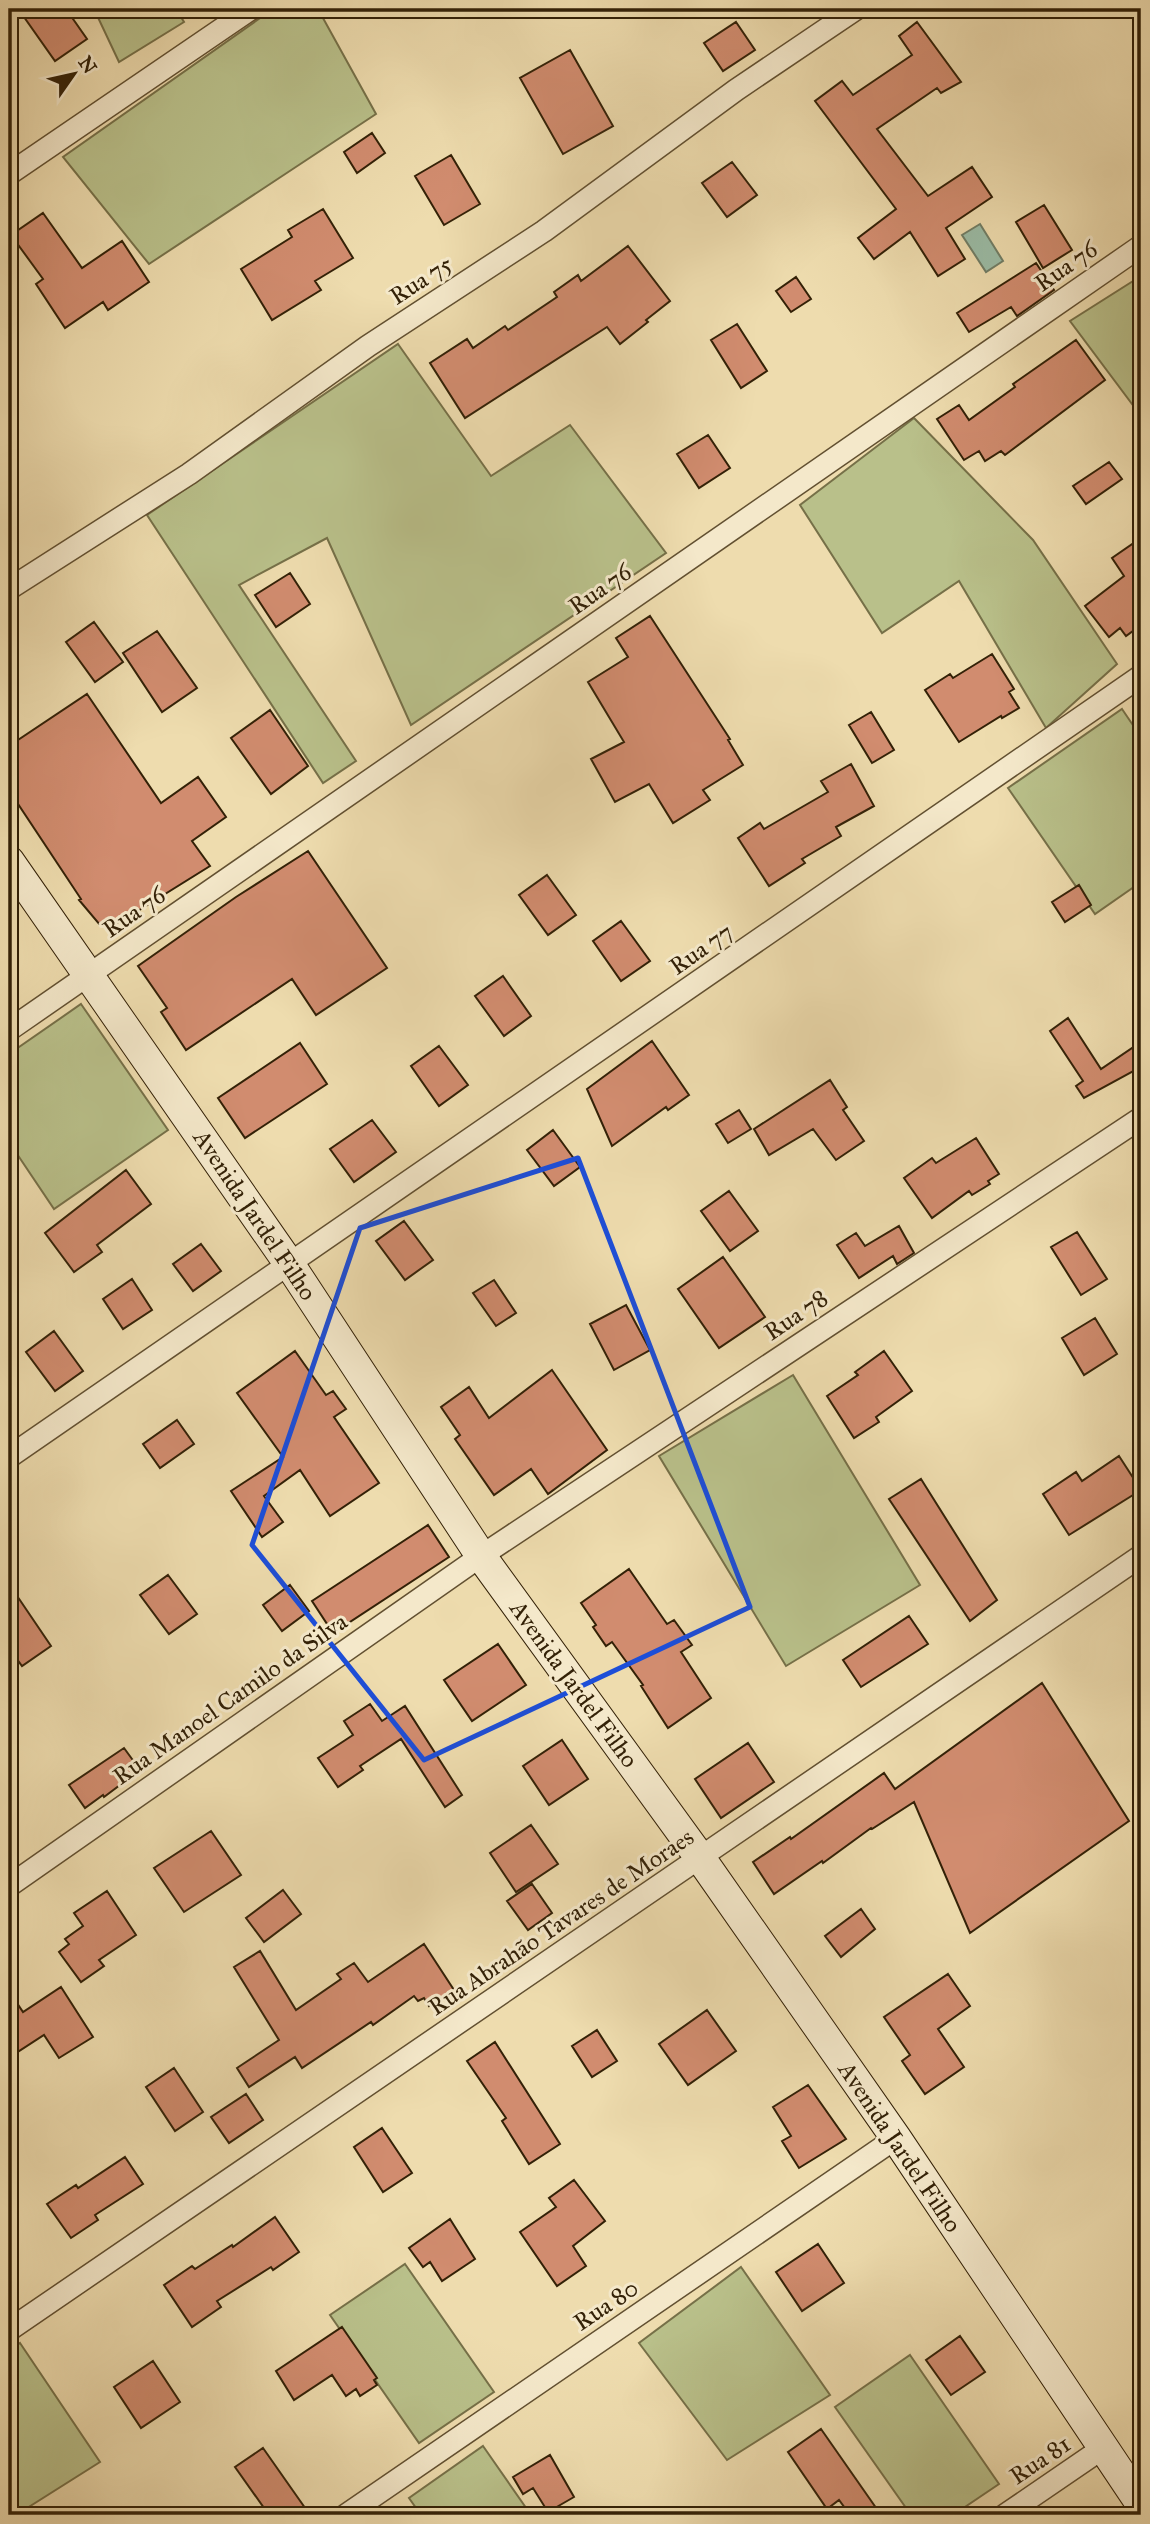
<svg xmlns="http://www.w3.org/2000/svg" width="1150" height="2524" viewBox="0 0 1150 2524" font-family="'IM FELL Great Primer',serif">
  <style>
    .green { fill: #b9c08a; stroke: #767048; stroke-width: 2 }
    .water { fill: #9bbca6; stroke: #717e66; stroke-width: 2 }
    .building { fill: #d18c6f; stroke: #332107; stroke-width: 2 }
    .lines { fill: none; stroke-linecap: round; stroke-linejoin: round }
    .minor-casing { stroke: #625031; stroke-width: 24 }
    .secondary-casing { stroke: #332107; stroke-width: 32 }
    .minor { stroke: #f4e8ca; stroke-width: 21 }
    .secondary { stroke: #f4e8ca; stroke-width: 30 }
    .marked { fill: none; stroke: #1d4ed8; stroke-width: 5; stroke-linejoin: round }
    .labels { text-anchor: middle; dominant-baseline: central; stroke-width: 6; stroke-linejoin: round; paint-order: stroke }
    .street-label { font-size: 24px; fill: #332107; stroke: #f4e8ca }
  </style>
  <rect width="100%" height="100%" fill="#eedcae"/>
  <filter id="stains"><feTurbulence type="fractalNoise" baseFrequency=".00286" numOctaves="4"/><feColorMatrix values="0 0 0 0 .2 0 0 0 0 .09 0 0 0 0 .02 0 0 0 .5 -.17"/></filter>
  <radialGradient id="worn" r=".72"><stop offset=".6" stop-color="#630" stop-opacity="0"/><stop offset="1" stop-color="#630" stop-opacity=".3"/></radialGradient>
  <path class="green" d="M94 9H176L184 22 119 62Z
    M273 9H318L376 114 149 264 63 157Z
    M1141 276V416L1070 321Z
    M398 344 491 476 570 425 666 553 411 725 327 538 239 585 356 761 323 783 147 515Z
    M914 418 1033 540 1117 664 1046 728 959 581 882 633 800 505Z
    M1122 709 1141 737V882L1095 914 1008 788Z
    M81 1004 168 1130 54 1209 9 1142V1054Z
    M793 1375 920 1585 786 1666 659 1456Z
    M405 2264 494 2392 419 2443 330 2315Z
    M741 2267 830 2395 727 2460 639 2343Z
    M20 2343 100 2462 16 2515H9V2351Z
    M910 2355 999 2484 953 2515H911L835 2407Z
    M483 2446 531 2515H421L409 2498Z"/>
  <path class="water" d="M980 224 1003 261 986 272 962 235Z"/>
  <path class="building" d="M36 9H66L87 39 55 61 24 17Z
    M736 22 755 50 723 71 704 43Z
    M917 22 961 82 941 93 937 88 877 129 928 196 972 167 992 197 946 228 965 259 938 276 910 232 874 259 858 238 896 209 815 101 842 81 853 95 912 55 899 36Z
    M570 50 613 126 563 154 520 78Z
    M372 133 385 153 357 173 344 152Z
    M451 155 480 204 444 225 415 176Z
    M732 162 757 195 727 217 702 183Z
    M1044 205 1072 250 1043 268 1016 222Z
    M323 209 353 258 315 281 321 290 272 320 241 269 292 237 288 230Z
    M43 213 82 268 122 241 149 282 108 310 103 302 65 328 36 284 43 279 11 235Z
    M628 246 670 301 646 320 648 322 620 344 607 327 465 418 430 363 467 339 473 348 505 326 508 330 557 297 554 292 578 275 581 281Z
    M1036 263 1054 290 1017 316 1011 307 969 332 957 313Z
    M796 277 811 299 791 312 776 291Z
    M737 324 767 371 741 388 711 340Z
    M1076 340 1105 380 1005 455 1001 451 985 461 979 451 964 460 937 419 959 405 969 420 1015 387 1013 384Z
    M708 435 730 468 699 488 677 454Z
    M1109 462 1122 479 1086 504 1073 486Z
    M1141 538V625L1126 636 1120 628 1109 637 1085 606 1124 576 1112 558Z
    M290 573 310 604 276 627 255 595Z
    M650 616 730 739 728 740 743 765 703 790 710 800 673 823 649 784 615 802 591 759 624 742 588 682 628 657 616 638Z
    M94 622 123 662 95 682 66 642Z
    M157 631 197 688 162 712 123 653Z
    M992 654 1014 689 1009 692 1019 708 1002 718 1001 716 959 742 925 690 950 674 953 678Z
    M87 694 161 803 198 777 226 817 192 841 210 866 120 922 100 925 79 900 81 899 16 801 9 806V746Z
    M270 710 308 766 271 794 231 738Z
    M871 712 894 750 872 763 849 725Z
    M851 764 874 806 836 827 841 836 802 859 805 863 769 886 738 838 760 823 764 829 828 792 821 781Z
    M308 851 387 968 316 1015 292 979 186 1050 161 1012 167 1008 138 966 236 897Z
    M547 875 576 915 548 935 519 895Z
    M1079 885 1091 905 1065 922 1052 902Z
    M621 921 650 961 621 981 593 941Z
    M503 976 531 1016 504 1036 475 996Z
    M1068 1018 1101 1069 1141 1042V1067L1084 1098 1076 1086 1083 1081 1050 1031Z
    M652 1041 689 1095 668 1110 666 1107 612 1146 587 1089Z
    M300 1043 327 1084 245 1138 218 1098Z
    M439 1046 468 1085 439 1106 411 1066Z
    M830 1080 847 1107 843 1110 864 1141 836 1160 813 1129 769 1155 754 1129Z
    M739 1110 751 1129 728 1143 716 1124Z
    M372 1120 396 1152 354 1182 330 1149Z
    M553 1130 580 1167 554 1186 527 1150Z
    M976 1138 999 1174 988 1181 990 1184 972 1195 969 1191 932 1218 904 1178 932 1158 936 1163Z
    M126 1170 151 1204 97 1245 102 1252 74 1272 45 1233Z
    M729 1191 758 1231 730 1251 701 1211Z
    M404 1221 433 1260 405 1280 376 1241Z
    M899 1226 914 1253 897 1264 893 1256 859 1278 837 1245 856 1233 865 1246Z
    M1077 1232 1107 1279 1081 1295 1051 1247Z
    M201 1244 221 1271 193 1291 173 1264Z
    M723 1257 765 1317 719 1348 678 1289Z
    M132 1279 152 1310 123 1329 103 1299Z
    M494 1280 516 1313 496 1326 473 1293Z
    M626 1305 650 1350 614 1370 590 1324Z
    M1095 1318 1117 1354 1084 1375 1062 1338Z
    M54 1331 83 1371 55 1391 26 1352Z
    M295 1351 326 1395 333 1391 346 1409 334 1417 379 1483 330 1516 300 1470 264 1496 283 1522 262 1537 231 1491 283 1457 237 1393Z
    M884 1351 912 1391 876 1417 879 1422 854 1438 827 1396 858 1375 855 1372Z
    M552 1370 607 1450 548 1494 531 1469 494 1495 455 1439 460 1435 441 1407 469 1387 489 1418Z
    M177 1420 194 1444 160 1468 143 1444Z
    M1119 1456 1141 1490 1069 1535 1043 1494 1076 1472 1082 1481Z
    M921 1479 997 1600 970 1621 889 1499Z
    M428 1525 449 1557 333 1633 312 1601Z
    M629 1569 667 1624 674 1620 692 1645 681 1652 711 1698 668 1728 641 1686 643 1685 612 1642 606 1646 593 1627 596 1625 581 1603Z
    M168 1575 197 1614 169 1634 140 1595Z
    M9 1584 51 1646 22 1666 9 1648Z
    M290 1585 309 1611 282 1631 263 1605Z
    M909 1616 928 1644 861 1687 843 1660Z
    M498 1644 526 1685 472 1721 444 1680Z
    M1042 1683 1129 1821 970 1933 914 1802 872 1829 871 1828 823 1863 822 1861 774 1894 753 1862 790 1837 791 1839 884 1773 895 1789Z
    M370 1704 382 1721 405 1706 462 1795 445 1807 401 1739 360 1766 363 1770 338 1787 318 1758 353 1735 344 1721Z
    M562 1740 588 1779 549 1805 523 1766Z
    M748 1743 774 1782 721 1818 695 1779Z
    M124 1748 140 1770 104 1797 103 1795 85 1808 69 1785Z
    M531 1825 558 1864 516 1892 490 1853Z
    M211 1831 241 1875 184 1912 154 1868Z
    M532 1884 552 1913 528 1930 507 1901Z
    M283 1890 301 1914 264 1942 246 1918Z
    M107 1891 136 1935 99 1960 104 1966 81 1982 59 1952 69 1944 65 1939 83 1926 74 1913Z
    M861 1909 875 1929 841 1957 825 1936Z
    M424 1944 454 1990 429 2006 424 1998 418 2001 414 1996 373 2025 371 2022 302 2068 295 2057 249 2087 237 2068 279 2040 234 1967 260 1951 296 2010 341 1979 337 1974 354 1963 368 1982Z
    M948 1974 970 2006 938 2029 964 2067 925 2094 902 2061 910 2055 884 2017Z
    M61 1987 93 2037 59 2058 44 2035 16 2053 9 2042V1991L23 2012Z
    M707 2010 736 2051 688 2085 659 2044Z
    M597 2030 617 2061 592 2077 572 2046Z
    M495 2042 560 2144 529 2164 502 2121 506 2118 467 2061Z
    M174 2068 203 2112 175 2131 146 2087Z
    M808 2085 846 2139 799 2168 782 2141 791 2136 773 2107Z
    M246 2094 263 2120 229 2143 211 2117Z
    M382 2128 412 2173 383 2192 354 2147Z
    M125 2157 143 2184 95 2215 98 2220 71 2238 47 2204 76 2185 78 2188Z
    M574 2180 605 2221 573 2246 586 2266 557 2286 520 2232 556 2207 549 2198Z
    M275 2217 299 2252 273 2270 271 2267 217 2301 221 2307 192 2327 164 2285 192 2266 195 2269 232 2245 233 2247Z
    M450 2219 475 2259 442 2281 430 2262 423 2267 409 2248Z
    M818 2244 844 2283 802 2311 776 2272Z
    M342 2327 377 2378 374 2380 377 2385 360 2396 356 2389 346 2396 332 2375 294 2400 276 2371Z
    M960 2336 985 2372 951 2395 926 2360Z
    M153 2361 180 2402 141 2428 114 2387Z
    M821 2429 881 2515H850L839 2500 827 2509 788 2452Z
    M263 2448 310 2515H269L235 2467Z
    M550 2455 574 2497 548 2512 533 2488 523 2494 513 2477Z"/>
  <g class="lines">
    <g class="minor-casing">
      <path id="minor" d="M9 174 251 9
        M9 589 189 474 368 346 544 231 736 90 856 9
        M9 1030 1141 246
        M9 1457 1141 676
        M9 1886 481 1556 1141 1118
        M9 2330 1141 1556
        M346 2515 896 2138
        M1005 2515 1103 2448"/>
    </g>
    <g class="secondary-casing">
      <path id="secondary" d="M9 861 290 1265 481 1556 701 1859 896 2138 1141 2504"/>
    </g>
    <use href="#minor" class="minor"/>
    <use href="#secondary" class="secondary"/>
  </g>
  <path class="marked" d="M578 1158 750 1607 424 1760 252 1545 360 1228Z"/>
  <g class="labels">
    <g class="street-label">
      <text transform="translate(1066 266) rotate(-35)">Rua 76</text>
      <text transform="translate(421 280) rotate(-33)">Rua 75</text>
      <text transform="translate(600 589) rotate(-35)">Rua 76</text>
      <text transform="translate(134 912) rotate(-35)">Rua 76</text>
      <text transform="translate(701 949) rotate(-35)">Rua 77</text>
      <text transform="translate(255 1215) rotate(56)">Avenida Jardel Filho</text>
      <text transform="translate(796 1315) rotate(-34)">Rua 78</text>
      <text transform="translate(574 1684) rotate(54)">Avenida Jardel Filho</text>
      <text transform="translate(230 1699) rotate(-35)">Rua Manoel Camilo da Silva</text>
      <text transform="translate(561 1922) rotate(-34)">Rua Abrahão Tavares de Moraes</text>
      <text transform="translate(900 2147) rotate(56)">Avenida Jardel Filho</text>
      <text transform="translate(606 2305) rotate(-34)">Rua 80</text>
      <text transform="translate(1040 2460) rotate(-34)">Rua 81</text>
    </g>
  </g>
  <rect width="1150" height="2524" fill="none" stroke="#eedcae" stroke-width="35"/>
  <rect x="10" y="10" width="1129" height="2503" fill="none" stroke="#332107" stroke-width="3.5"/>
  <rect x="18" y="18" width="1115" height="2489" fill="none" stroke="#332107" stroke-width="2"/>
  <g transform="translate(74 74) rotate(56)" stroke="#f4e8ca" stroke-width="5" paint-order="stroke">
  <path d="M0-5L12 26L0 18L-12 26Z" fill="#332107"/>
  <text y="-10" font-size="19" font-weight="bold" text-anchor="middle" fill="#332107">N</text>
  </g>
  <rect width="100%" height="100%" filter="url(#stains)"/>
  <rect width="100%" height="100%" fill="url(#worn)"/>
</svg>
